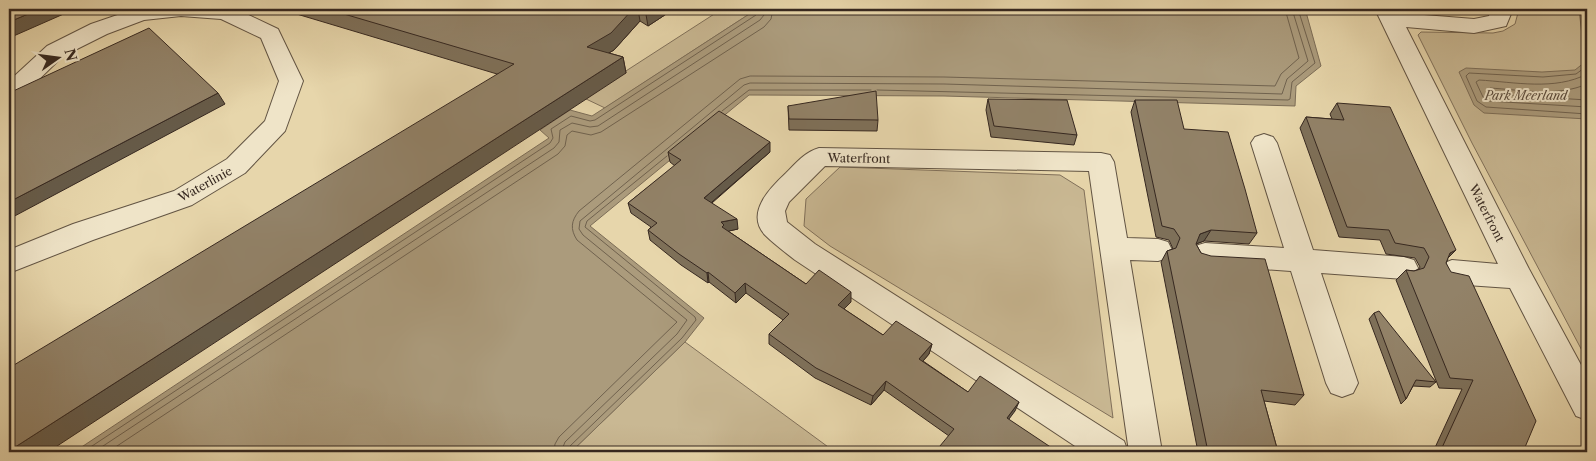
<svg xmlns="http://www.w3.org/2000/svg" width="1596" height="461" viewBox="0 0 1596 461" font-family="'Libre Caslon Text',serif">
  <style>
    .green { fill: #c9b893; stroke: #80705a }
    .water { fill: #ab9b7c; stroke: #7c6d57 }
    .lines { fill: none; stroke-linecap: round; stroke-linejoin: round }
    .shore { stroke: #70624e; stroke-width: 1 }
    .minor-casing { stroke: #625443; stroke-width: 2 }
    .minor { fill: #efe4c8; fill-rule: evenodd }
    .wall { fill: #7e7059; stroke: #362820 }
    .shaded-wall { fill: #665b49; stroke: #362820 }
    .building { fill: #928268; stroke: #362820 }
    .labels { text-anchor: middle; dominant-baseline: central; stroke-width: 4; stroke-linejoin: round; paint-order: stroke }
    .park-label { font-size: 12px; font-style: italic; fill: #5b4c3d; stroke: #efe4c8 }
    .street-label { font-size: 12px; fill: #362820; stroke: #efe4c8 }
  </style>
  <rect width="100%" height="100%" fill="#e7d6ab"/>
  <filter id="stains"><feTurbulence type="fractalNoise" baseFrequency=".004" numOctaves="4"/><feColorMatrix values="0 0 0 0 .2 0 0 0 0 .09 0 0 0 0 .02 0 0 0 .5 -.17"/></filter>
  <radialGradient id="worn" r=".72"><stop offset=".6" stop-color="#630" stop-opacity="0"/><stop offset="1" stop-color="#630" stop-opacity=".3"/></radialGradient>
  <path class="green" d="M722 9H757L605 108 584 98Z
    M1519 9H1587V360L1472 143 1418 35 1421 32 1493 33 1503 31 1515 24Z
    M840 167 1060 175 1084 190 1113 418 830 246 804 226 806 199Z
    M685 342 835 452H571Z"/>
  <path class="water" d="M757 9H1298L1306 12 1321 66 1296 86 1295 106 944 96 749 95 590 226 704 318 685 342 571 452H74L549 138 540 130 570 110 592 116Z
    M1579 9H1587V119L1484 113 1474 105 1459 72 1466 68 1542 72 1575 70 1585 62Z"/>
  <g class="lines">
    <path class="shore" d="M1587 66 1576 74 1543 77 1469 73 1466 76 1477 101 1486 107 1587 114
      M1587 74C1555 91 1514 82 1479 80L1476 82 1483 97 1488 101 1587 107
      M1587 84C1558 97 1521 90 1490 88L1488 91 1491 94 1587 100
      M877 90 1288 100 1290 99 1292 82 1315 63 1298 9
      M722 111 749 90H871
      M83 452 550 143 553 138 551 129 571 116 590 121 595 120 756 15 759 9
      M94 452 554 148 559 142 560 130 572 123 590 127 598 126 760 20 764 15 765 9
      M108 452 558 154 565 146 567 135 572 131 591 135 601 132 764 27 771 19 773 9
      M554 452 555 444 559 437 677 322 577 240C570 229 571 221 579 211L740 79 750 76 944 77 1275 86 1281 74 1299 58 1285 9
      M561 452 565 442 677 334 687 320 583 235 579 229 580 221 744 85 750 83 944 84 1282 94 1287 79 1308 61 1292 9
      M568 452 569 447 682 338 696 320 695 317 585 227 587 221 667 156"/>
    <g class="minor-casing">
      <path id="minor" d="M135 9H236L278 29 303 81 285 131 245 173 192 205 93 240 9 273V250L73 224 174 191 227 159 265 121 279 81 261 38 221 19 181 16 144 20 107 34 63 56 25 93 9 99V81L47 46 91 24Z
        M1375 9H1397L1399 13 1474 19 1489 16 1491 9H1513L1506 26 1474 33 1406 27 1529 269 1587 376V420L1576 416 1510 288 1452 284 1442 280 1438 272 1442 264 1452 260 1498 264Z
        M1264 134 1273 137 1277 143 1313 250 1404 257 1414 260 1418 268 1414 276 1404 279 1321 273 1358 383 1353 393 1342 397 1331 393 1326 383 1291 271 1205 265 1195 262 1191 254 1195 246 1205 243 1284 248 1251 143 1255 137Z
        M819 148 1101 153 1110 155 1114 162 1127 238 1158 239 1168 242 1172 250 1168 258 1158 261 1130 260 1162 452H1129L1089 171 825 166 789 202 785 211 787 222 815 244 1124 441 1128 452H1084L795 260C785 252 774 244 765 235 745 213 770 188 786 173 796 163 805 152 819 148Z"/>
    </g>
    <use href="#minor" class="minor"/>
  </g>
  <path class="wall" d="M280 9H674L648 26 640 21 614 50 609 53 623 57 626 73 497 74Z
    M988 99 1077 135 1074 145 991 137 986 110Z
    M1135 100 1184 129 1257 233 1249 244 1204 241 1196 244 1201 253 1304 395 1295 405 1264 401 1278 452H1198L1161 262 1167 251 1173 249 1169 240 1156 237 1131 112Z
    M1337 103 1448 259 1446 263 1523 452H1433L1462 389 1439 388 1396 280 1406 270 1414 271 1419 269 1420 267 1415 258 1386 254 1380 240 1339 237 1300 128 1306 117 1332 119 1330 114Z
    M788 106 878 120 877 131 789 130Z
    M668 152H770L712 203 738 229 728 231 806 284 851 302 844 309 883 335 932 344 929 354 923 361 968 392 1015 411 949 436 884 390 871 405 815 378 769 344V334L783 320 746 293 736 303 709 282 708 283 681 265 650 240 648 230 651 227 631 213 628 203 675 166 670 162Z
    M1374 313 1436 382 1430 387 1413 386 1406 399 1401 404 1369 319Z"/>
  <path class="shaded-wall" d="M40 9H75L9 38V22Z
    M633 9H638L640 21 614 50 591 63 587 47Z
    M645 9H674L648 26Z
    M623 57 626 73 48 452H9V451Z
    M218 93 225 104 9 219V202Z
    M770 142V152L705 208 704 198Z
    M737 219 738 229 725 232 723 238 721 222Z
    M1211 230 1204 241 1193 245 1200 234Z
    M1456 250 1446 260 1450 253Z
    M708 272 709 282 708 283 707 273Z
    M745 283 746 293 736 303 735 293Z
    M851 292V302L838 315V305Z
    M932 344 929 354 917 368 919 359Z
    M886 381 884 390 871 405 873 396Z
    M1019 402 1015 411 1003 427 1007 418Z"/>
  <path class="building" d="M9 9H40L9 22Z
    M327 9H633L611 33 587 47 623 57 9 451V368L514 64Z
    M149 28 218 93 9 202V93Z
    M876 91 878 120 789 119 788 106Z
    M988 99 1067 100 1077 135 994 126Z
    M1135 100H1177L1184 129 1228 132 1245 189 1257 233 1211 230 1200 234 1196 244 1201 253 1211 256 1265 259 1304 395 1261 390 1278 452H1208L1167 251 1176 248 1180 238 1174 229 1162 226Z
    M1337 103 1390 107 1456 250 1450 253 1446 263 1451 272 1469 276 1536 421 1523 452H1440L1473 380 1450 378 1406 270 1414 271 1424 268 1429 257 1424 248 1395 243 1389 230 1347 227 1306 117 1344 120Z
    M719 111 770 142 704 198 737 219 721 222 724 225 722 227 806 284 819 270 851 292 838 305 883 335 896 321 932 344 919 359 968 392 980 376 1019 402 1007 418 1058 452H935L954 429 886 381 873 396 816 368 769 334 789 314 745 283 735 293 708 272 707 273 679 254 648 230 657 223 628 203 681 160 668 152Z
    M1379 311 1436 382 1416 380 1406 399 1374 313Z"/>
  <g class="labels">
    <g class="park-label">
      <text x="1526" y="95">Park Meerland</text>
    </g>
    <g class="street-label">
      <text transform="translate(859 158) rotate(1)">Waterfront</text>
      <text transform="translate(205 184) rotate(-29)">Waterlinie</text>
      <text transform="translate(1487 213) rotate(63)">Waterfront</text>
    </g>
  </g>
  <rect width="1596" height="461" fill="none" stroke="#e7d6ab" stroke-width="30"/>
  <rect x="10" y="10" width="1576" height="441" fill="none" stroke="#362820" stroke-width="2.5"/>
  <rect x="15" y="15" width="1566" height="431" fill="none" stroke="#362820"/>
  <g transform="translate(58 58) rotate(76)" stroke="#efe4c8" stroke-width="4" paint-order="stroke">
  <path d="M0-4L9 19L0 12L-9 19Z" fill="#362820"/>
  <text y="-8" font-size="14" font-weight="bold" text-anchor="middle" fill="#362820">N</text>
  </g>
  <rect width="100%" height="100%" filter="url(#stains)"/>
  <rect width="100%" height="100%" fill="url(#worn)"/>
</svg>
